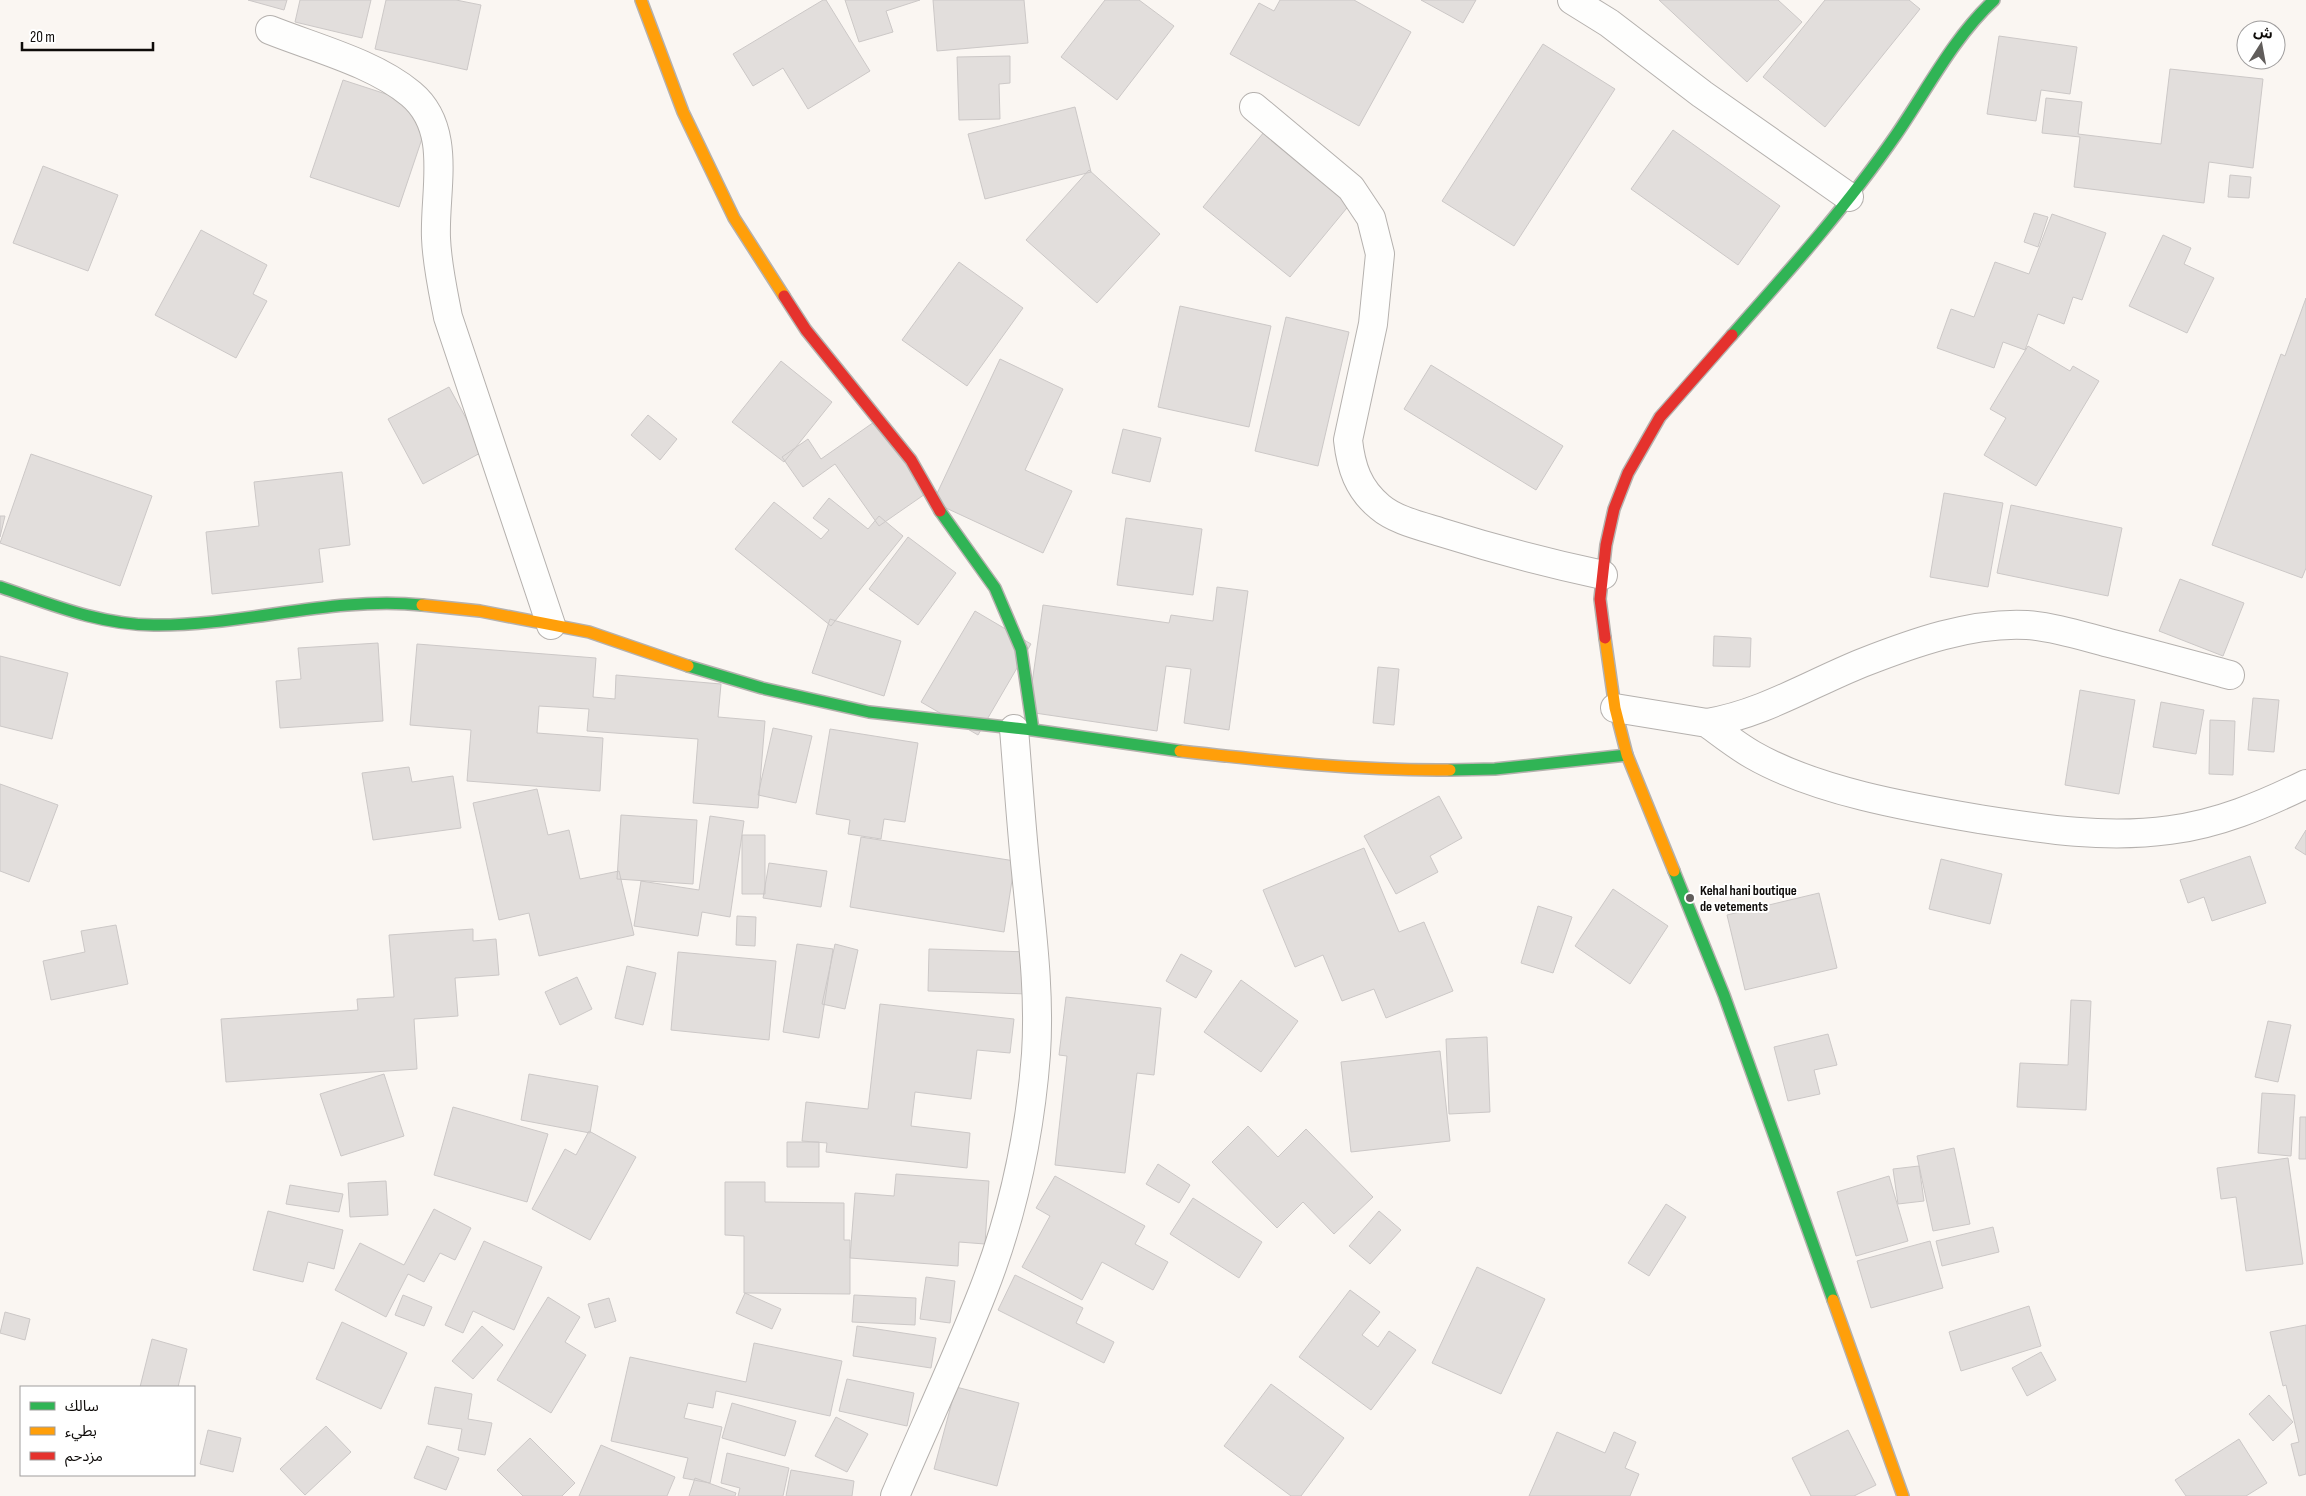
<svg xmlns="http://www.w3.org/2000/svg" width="2306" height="1496" viewBox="0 0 2306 1496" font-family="'Sofia Sans Condensed','Noto Sans Arabic',sans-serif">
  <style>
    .building { fill: #e2dedc; stroke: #ccc8c7 }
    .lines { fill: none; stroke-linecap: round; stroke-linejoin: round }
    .street-casing { stroke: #b5b1ae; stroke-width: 30 }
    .fast-casing { stroke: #b5b1ae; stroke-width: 14 }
    .slow-casing { stroke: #b5b1ae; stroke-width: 14 }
    .jam-casing { stroke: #b5b1ae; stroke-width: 14 }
    .street { stroke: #fefefd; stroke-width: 28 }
    .fast { stroke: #30b455; stroke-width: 11 }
    .slow { stroke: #ff9f0a; stroke-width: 11 }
    .jam { stroke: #e5322d; stroke-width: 11 }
    .poi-dot { fill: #615d5b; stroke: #fff; stroke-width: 2 }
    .labels { text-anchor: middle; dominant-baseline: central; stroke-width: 4; stroke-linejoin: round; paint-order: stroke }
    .poi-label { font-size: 14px; font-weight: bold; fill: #0e0b09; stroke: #fff; text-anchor: start }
  </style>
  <rect width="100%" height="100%" fill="#faf6f2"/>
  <path class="building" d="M248 0H287L284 10Z
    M300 0H371L362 38 295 22Z
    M386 0H456L481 5 467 70 375 49Z
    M823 0H826L870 71 808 109 783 68 753 86 733 54Z
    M845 0H920L886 11 893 32 859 42Z
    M933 0H1024L1028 43 937 51Z
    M1105 0H1139L1174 26 1117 100 1061 57Z
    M1280 0H1354L1411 32 1359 126 1230 54 1259 3 1274 11Z
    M1421 0H1476L1463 23Z
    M1659 0H1778L1802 22 1747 82Z
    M1825 0H1909L1920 9 1825 127 1763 77Z
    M1999 36 2077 47 2070 94 2041 90 2036 121 1987 114Z
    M1543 44 1615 89 1514 246 1442 201Z
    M1010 56V83L999 84 1000 119 959 120 957 57Z
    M2170 69 2263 79 2253 168 2209 162 2204 203 2074 187 2080 137 2042 133 2046 98 2082 102 2078 134 2161 144Z
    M343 80 432 109 399 207 310 177Z
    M1075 107 1091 172 985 199 968 134Z
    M1673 130 1780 206 1738 265 1631 189Z
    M1264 132 1351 203 1290 277 1203 207Z
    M43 166 118 195 88 271 13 243Z
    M1089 170 1160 234 1097 303 1026 240Z
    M2230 175 2251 177 2249 198 2228 197Z
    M2034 213 2048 217 2038 247 2024 242Z
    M2052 214 2106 233 2082 300 2073 297 2064 324 2038 314 2025 350 2003 342 1994 368 1937 348 1951 309 1974 317 1995 262 2029 274Z
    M201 230 267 265 253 294 267 301 236 358 155 315Z
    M2163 235 2191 248 2184 264 2214 278 2187 333 2129 306Z
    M959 262 1023 308 967 386 902 340Z
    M2306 298V568L2302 578 2212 545 2281 354 2285 356Z
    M1180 306 1271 326 1249 427 1158 407Z
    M1286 317 1349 332 1318 466 1255 451Z
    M2028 346 2070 371 2073 366 2099 381 2036 486 1984 455 2006 418 1990 409Z
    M1000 359 1063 389 1025 470 1072 491 1043 553 933 502Z
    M781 361 832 402 784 462 732 422Z
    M1431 365 1563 446 1536 490 1404 409Z
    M449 387 484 451 423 484 388 419Z
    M648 415 677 439 660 460 631 435Z
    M877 420 928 492 879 526 835 464 803 487 782 457 808 439 821 459Z
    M1123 429 1161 438 1150 482 1112 473Z
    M31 454 152 496 120 586 0 543Z
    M342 472 350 545 319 549 323 582 212 594 206 532 259 526 254 482Z
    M1944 493 2003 503 1988 587 1930 577Z
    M829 498 868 529 879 516 903 536 831 626 735 549 774 502 821 539 829 530 813 518Z
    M2011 505 2122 528 2108 596 1997 573Z
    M0 516H5L0 537Z
    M1126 518 1202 529 1193 595 1117 585Z
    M908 537 956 573 918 625 869 589Z
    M2180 579 2244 603 2223 656 2159 631Z
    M1217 587 1248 591 1229 730 1184 723 1191 669 1166 666 1157 731 1028 712 1043 605 1169 623 1171 615 1213 621Z
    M975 611 1031 644 978 735 921 702Z
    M830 619 901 641 884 696 812 673Z
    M1714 636 1751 638 1750 667 1713 666Z
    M378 643 383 721 280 728 276 681 301 679 298 648Z
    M417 644 596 658 593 697 615 699 616 675 721 684 718 717 765 721 758 808 693 803 698 739 587 731 589 709 539 706 537 733 603 738 600 791 467 781 471 730 410 725Z
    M0 656 68 673 52 739 0 726Z
    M1378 667 1399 669 1394 725 1373 723Z
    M2080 690 2135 700 2119 794 2065 785Z
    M2253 698 2279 700 2274 752 2248 750Z
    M2161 702 2204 710 2196 754 2153 747Z
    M2210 720 2235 721 2233 775 2209 774Z
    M773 728 812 736 796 803 758 795Z
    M830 729 918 743 905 822 884 819 881 839 848 834 850 820 816 814Z
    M409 767 412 782 453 776 461 828 373 840 362 773Z
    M0 784 58 805 29 882 0 871Z
    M537 789 548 835 569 830 580 879 619 871 634 935 539 956 529 913 499 920 473 803Z
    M1439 796 1462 838 1430 856 1438 872 1396 894 1364 836Z
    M621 815 697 820 693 884 617 879Z
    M710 816 744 821 730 917 702 912 698 936 634 926 641 881 699 890Z
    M2306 830V855L2295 848Z
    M742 835H765V894H742Z
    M861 837 1015 861 1004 932 850 907Z
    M1364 848 1399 932 1424 922 1453 991 1386 1018 1374 989 1342 1001 1323 955 1295 967 1263 890Z
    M2250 856 2266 903 2212 921 2204 897 2188 903 2180 880Z
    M1941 859 2002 874 1990 924 1929 909Z
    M769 863 827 871 821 907 763 898Z
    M1613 889 1668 926 1630 984 1575 946Z
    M1819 893 1837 968 1745 990 1727 915Z
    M1538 906 1572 917 1553 973 1521 963Z
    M737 916 756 917 755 946 736 945Z
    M116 925 128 984 51 1000 43 961 85 952 81 931Z
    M473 929V941L496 939 499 975 455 978 458 1016 414 1019 417 1069 226 1082 221 1019 358 1010 357 999 394 997 389 935Z
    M797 944 833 949 819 1038 783 1032Z
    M835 944 858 950 845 1009 822 1004Z
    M929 949 1030 952 1029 994 928 991Z
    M678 952 776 961 769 1040 671 1030Z
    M1181 954 1212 971 1196 998 1166 981Z
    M627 966 656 973 643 1025 615 1018Z
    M577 977 592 1009 560 1025 545 992Z
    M1241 980 1298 1021 1261 1072 1204 1032Z
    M1066 997 1161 1008 1154 1075 1137 1073 1125 1173 1055 1165 1067 1056 1059 1055Z
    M2071 1000 2091 1001 2086 1110 2017 1107 2020 1063 2068 1065Z
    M880 1004 1014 1019 1010 1053 977 1050 971 1099 915 1092 911 1126 970 1133 967 1168 826 1152 827 1143 802 1141 806 1102 868 1109Z
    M2268 1021 2291 1025 2278 1082 2255 1077Z
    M1828 1034 1837 1065 1814 1070 1820 1094 1788 1101 1774 1047Z
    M1487 1037 1490 1112 1449 1114 1446 1039Z
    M1440 1051 1450 1141 1351 1152 1341 1062Z
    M384 1074 404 1136 341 1156 320 1094Z
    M529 1074 598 1086 590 1133 521 1120Z
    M2262 1093 2295 1095 2291 1156 2258 1153Z
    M453 1107 548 1134 527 1202 434 1175Z
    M2300 1117H2306V1159H2299Z
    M1248 1126 1278 1157 1306 1129 1373 1197 1334 1234 1303 1202 1277 1228 1212 1162Z
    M589 1131 636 1157 590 1240 532 1209 565 1149 576 1155Z
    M787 1142H819V1167H787Z
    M1954 1148 1970 1224 1933 1231 1917 1156Z
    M2288 1158 2303 1264 2246 1271 2236 1197 2221 1199 2217 1168Z
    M1158 1164 1190 1185 1179 1203 1146 1184Z
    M1919 1166 1924 1201 1898 1204 1893 1169Z
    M896 1174 989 1181 985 1244 959 1242 958 1266 850 1258 855 1193 894 1196Z
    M1055 1176 1145 1226 1135 1244 1168 1262 1153 1290 1102 1262 1082 1300 1022 1267 1050 1216 1036 1208Z
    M1889 1176 1908 1241 1856 1256 1837 1192Z
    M386 1181 388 1215 350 1217 348 1183Z
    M725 1182H765V1202L844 1203V1240H850V1294L744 1293V1236L725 1235Z
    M290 1185 343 1194 339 1212 286 1204Z
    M1193 1198 1262 1242 1239 1278 1170 1234Z
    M1666 1204 1686 1217 1649 1276 1628 1263Z
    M434 1209 471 1228 455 1260 440 1253 424 1282 408 1274 386 1317 335 1290 360 1243 404 1265Z
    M268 1211 343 1230 334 1269 308 1262 303 1282 253 1270Z
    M1379 1211 1401 1230 1370 1264 1349 1246Z
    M1993 1227 1999 1252 1942 1266 1936 1241Z
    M484 1241 542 1267 514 1330 473 1311 463 1333 445 1325Z
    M1930 1241 1943 1288 1871 1308 1857 1261Z
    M1477 1267 1545 1299 1501 1394 1432 1363Z
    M1015 1275 1083 1308 1076 1323 1114 1342 1104 1363 998 1310Z
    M926 1277 955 1281 950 1323 920 1319Z
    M1350 1290 1380 1312 1362 1335 1378 1347 1389 1331 1416 1350 1371 1410 1299 1357Z
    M745 1293 781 1309 772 1329 736 1313Z
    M403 1295 432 1307 424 1326 395 1315Z
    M854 1295 916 1298 915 1325 852 1322Z
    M548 1297 580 1317 565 1342 586 1355 551 1413 497 1380Z
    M609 1298 616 1321 595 1328 588 1304Z
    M2029 1306 2041 1346 1961 1371 1949 1332Z
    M5 1312 30 1319 25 1340 0 1333Z
    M342 1322 407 1353 381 1409 316 1379Z
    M2306 1325V1474L2299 1476 2291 1444 2299 1442 2286 1385 2283 1386 2270 1332Z
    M482 1326 503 1345 473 1379 452 1361Z
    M857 1326 936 1338 931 1368 853 1356Z
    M152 1339 187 1349 178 1387H140Z
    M754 1343 842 1361 830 1416 716 1391 713 1408 688 1403 684 1418 722 1427 710 1483 683 1478 688 1458 611 1441 630 1357 746 1382Z
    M2041 1352 2056 1380 2027 1396 2012 1368Z
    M847 1379 914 1393 907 1426 839 1411Z
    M1271 1384 1344 1438 1301 1496H1291L1224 1446Z
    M435 1387 472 1394 468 1419 492 1423 485 1455 458 1450 462 1429 428 1424Z
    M956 1387 1019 1403 997 1486 934 1469Z
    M2269 1395 2293 1422 2273 1441 2249 1414Z
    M732 1403 796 1421 785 1456 722 1438Z
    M836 1417 868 1434 847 1472 815 1456Z
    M326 1426 351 1452 305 1495 280 1469Z
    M208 1430 241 1438 233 1472 200 1464Z
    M1848 1430 1876 1485 1854 1496H1811L1792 1458Z
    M1557 1432 1605 1453 1614 1432 1636 1442 1625 1468 1639 1474 1630 1496H1529Z
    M530 1438 575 1483 562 1496H523L497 1470Z
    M2239 1439 2267 1483 2246 1496H2186L2175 1480Z
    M601 1445 675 1477 667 1496H579Z
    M427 1446 459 1458 446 1490 414 1478Z
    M727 1453 789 1468 783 1496H738L740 1488 721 1483Z
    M791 1470 854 1481 852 1496H786Z
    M695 1478 736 1493 735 1496H689Z"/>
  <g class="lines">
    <g class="street-casing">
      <path id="street" d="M1572 0 1609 23 1702 94 1849 197
        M270 30C315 48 374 63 411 94 453 129 434 190 436 238 437 265 443 291 448 317L551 625
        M1254 107 1351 188 1371 218 1380 254 1373 324 1348 440C1351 467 1358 489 1380 507 1395 520 1421 526 1440 532 1494 549 1547 563 1603 575
        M1615 708 1707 723C1762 714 1810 684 1862 663 1913 643 1971 622 2027 625 2055 627 2082 636 2109 643 2149 653 2189 664 2230 675
        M1707 723C1722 734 1737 746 1753 755 1816 791 1908 807 1979 819 2043 829 2105 839 2170 830 2218 824 2263 805 2306 784
        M895 1496C924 1428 956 1360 983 1291 1012 1217 1030 1134 1036 1054 1040 993 1032 933 1026 872 1021 824 1018 777 1014 729"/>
    </g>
    <g class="fast-casing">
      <path id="fast" d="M1732 335C1789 271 1847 206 1896 135 1927 90 1953 38 1994 0
        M940 511 995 588 1021 649 1033 730
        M0 587C50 604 100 625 154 625 243 626 332 596 422 605
        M688 666 762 688 869 712 1033 730 1180 751
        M1450 770 1495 769 1627 755
        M1674 871 1724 995 1833 1300"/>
    </g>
    <g class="slow-casing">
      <path id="slow" d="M641 0 683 112 734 218 784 296
        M422 605 480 611 589 632 688 666
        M1605 638 1615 708 1627 755 1674 871
        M1180 751C1270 761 1360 771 1450 770
        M1833 1300 1903 1496"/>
    </g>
    <g class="jam-casing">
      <path id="jam" d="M784 296 806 330 911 460 940 511
        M1605 638 1600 599 1606 545 1614 509 1628 473 1660 417 1732 335"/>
    </g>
    <use href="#street" class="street"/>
    <use href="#fast" class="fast"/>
    <use href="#slow" class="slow"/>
    <use href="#jam" class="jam"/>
  </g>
  <circle class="poi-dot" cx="1690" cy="898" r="5"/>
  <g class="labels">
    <g class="poi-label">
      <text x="1700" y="890">Kehal hani boutique<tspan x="1700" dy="16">de vetements</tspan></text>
    </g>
  </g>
  <rect x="20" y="1386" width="175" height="90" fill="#ffffff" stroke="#9f9d9d"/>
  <rect x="30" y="1402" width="25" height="8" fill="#30b455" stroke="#9f9d9d"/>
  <text x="65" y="1411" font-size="15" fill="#0e0b09">سالك</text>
  <rect x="30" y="1427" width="25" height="8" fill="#ff9f0a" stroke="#9f9d9d"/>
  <text x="65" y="1436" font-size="15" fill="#0e0b09">بطيء</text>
  <rect x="30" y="1452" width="25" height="8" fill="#e5322d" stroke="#9f9d9d"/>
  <text x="65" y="1461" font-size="15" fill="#0e0b09">مزدحم</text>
  <g transform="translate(2261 45) rotate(11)"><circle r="24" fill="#ffffff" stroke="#9f9d9d"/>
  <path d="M0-4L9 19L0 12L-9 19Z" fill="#615d5b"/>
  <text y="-8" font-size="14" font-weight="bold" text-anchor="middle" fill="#0e0b09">ش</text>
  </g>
  <path d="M22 42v8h131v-8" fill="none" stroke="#0e0b09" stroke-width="2.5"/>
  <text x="30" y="42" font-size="15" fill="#0e0b09" stroke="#ffffff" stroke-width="4" paint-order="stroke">20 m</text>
</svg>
